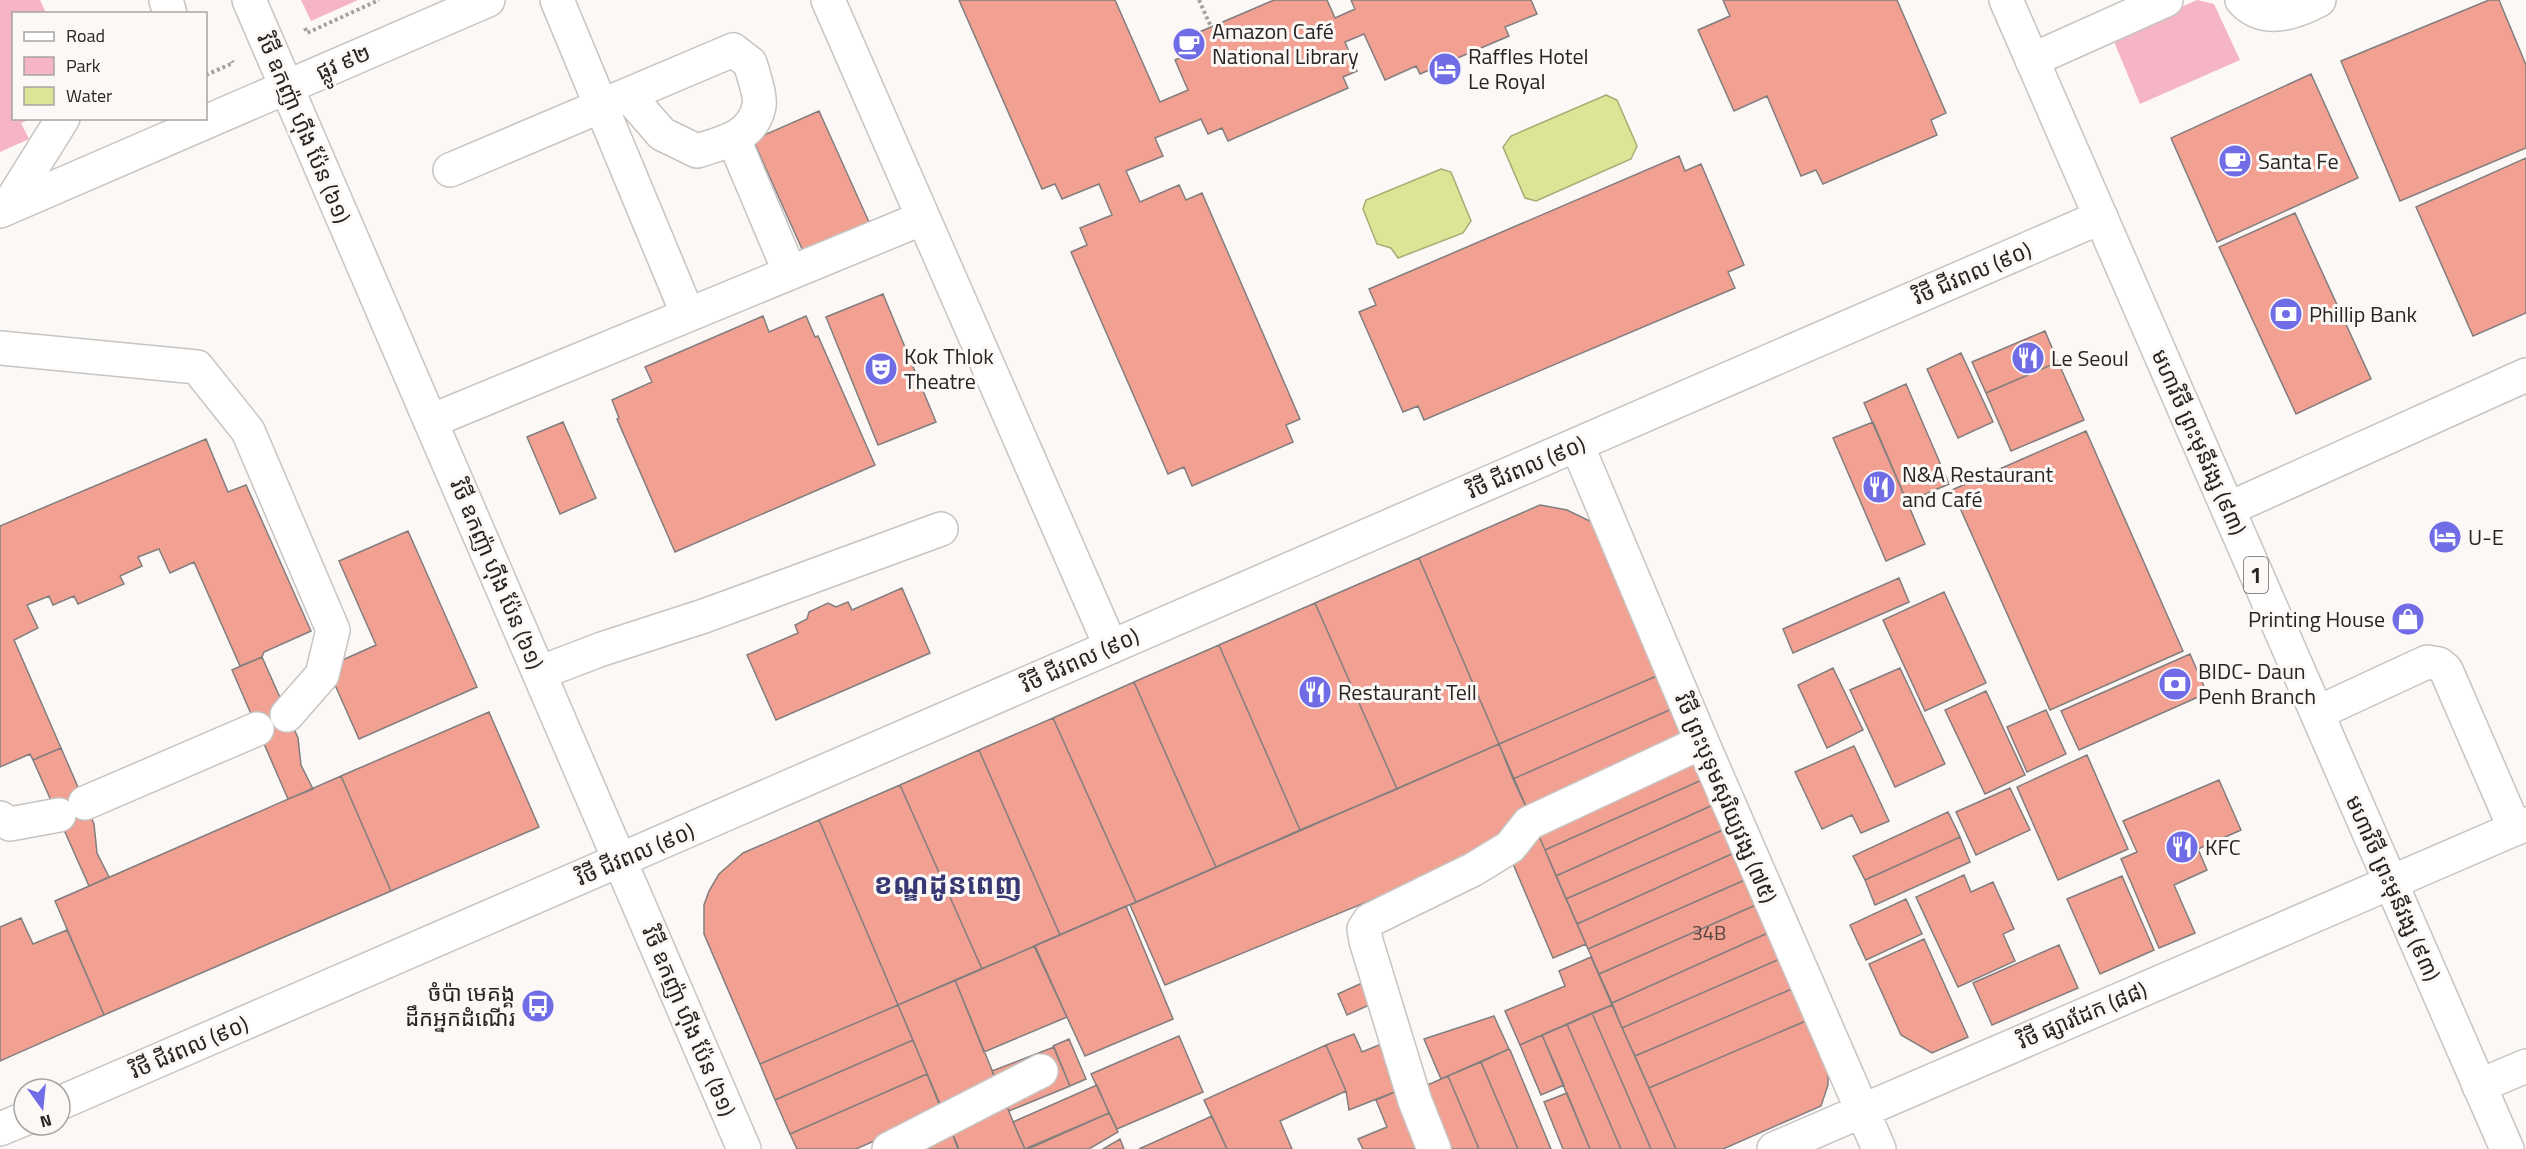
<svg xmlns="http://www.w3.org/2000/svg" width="2526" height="1149" viewBox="0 0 2526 1149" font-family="'Titillium Web','Noto Sans Khmer',sans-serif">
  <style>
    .green { fill: #f5b5c5 }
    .water { fill: #dde495; stroke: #a6ab73; stroke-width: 1.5 }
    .building { fill: #f2a092; stroke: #827e7e; stroke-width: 1.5 }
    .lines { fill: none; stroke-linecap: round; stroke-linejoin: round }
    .minor-casing { stroke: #c7c4c1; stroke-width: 36 }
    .highway-casing { stroke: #c7c4c1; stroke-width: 36 }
    .path { stroke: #a3a09e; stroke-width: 4; stroke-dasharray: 3 3; stroke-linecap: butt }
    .minor { stroke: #fff; stroke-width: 33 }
    .highway { stroke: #fff; stroke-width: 33 }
    .labels { text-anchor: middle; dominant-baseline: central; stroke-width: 6; stroke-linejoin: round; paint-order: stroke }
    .number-label { font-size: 20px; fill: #5a4440 }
    .shield { fill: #fcf8f6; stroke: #676463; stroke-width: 1.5 }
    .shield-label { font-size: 21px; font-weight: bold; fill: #272524 }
    .poi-label { font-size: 22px; fill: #272524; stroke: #fcf8f6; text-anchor: start }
    .street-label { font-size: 22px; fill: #272524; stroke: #fcf8f6 }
    .district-label { font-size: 28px; font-weight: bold; fill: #373873; stroke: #fcf8f6 }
  </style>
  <rect width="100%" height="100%" fill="#fcf8f6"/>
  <path class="green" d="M0 0H40L46 13 14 14V118L31 119 21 123 29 139 0 152Z
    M301 0H358L311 21Z
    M2197 0 2214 4 2240 60 2140 104 2112 37Z"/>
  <path class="water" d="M1606 95 1617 100 1637 146 1631 159 1536 201 1525 198 1503 147 1511 136Z
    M1441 169 1451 172 1471 221 1463 233 1398 258 1391 248 1377 244 1363 209 1366 200Z"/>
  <path class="building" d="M959 0H1115L1160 102 1188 90 1175 60 1189 54 1183 39 1274 0H1327L1335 18 1355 9 1351 0H1531L1537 14 1505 27 1509 36 1420 74 1416 66 1385 80 1364 34 1345 42 1357 71 1343 77 1348 88 1228 141 1222 128 1208 134 1201 119 1155 138 1163 156 1126 171 1140 202 1179 185 1186 200 1202 193 1300 419 1286 425 1293 442 1192 486 1184 467 1168 474 1071 252 1087 245 1080 228 1112 215 1099 184 1062 199 1055 184 1042 189Z
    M1723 0H1897L1946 113 1931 120 1937 135 1823 184 1816 170 1801 176 1767 96 1734 111 1698 30 1730 16Z
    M2489 0H2499L2526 65V148L2400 201 2341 61Z
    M2311 74 2358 178 2217 242 2171 138Z
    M819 111 869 222 803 251 753 140Z
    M1679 156 1685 171 1701 164 1744 265 1728 272 1735 288 1424 420 1418 406 1403 412 1359 312 1376 305 1369 289Z
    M2526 158V313L2473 336 2416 207Z
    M2295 213 2371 379 2296 414 2219 247Z
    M883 294 936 422 878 445 826 317Z
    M763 316 769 332 806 316 815 337 818 336 875 465 675 552 617 419 619 418 612 400 652 382 645 367Z
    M2045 331 2058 362 1986 393 1972 362Z
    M1961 353 1993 422 1958 438 1927 369Z
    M2058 362 2084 420 2011 451 1986 393Z
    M1906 384 1949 484 1907 502 1864 403Z
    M563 422 596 498 560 514 527 437Z
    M1873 422 1925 544 1886 561 1833 438Z
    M2086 431 2183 651 2050 710 1952 490Z
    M206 439 228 492 246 485 311 631 264 652 262 657 240 666 194 562 170 573 159 549 138 557 142 566 120 576 124 584 78 604 74 596 53 605 49 596 27 605 38 628 14 640 61 748 33 760 30 754 0 767V526Z
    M1540 505 1567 510 1594 523 1659 675 1499 744 1419 558Z
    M408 531 477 687 359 739 327 667 376 645 339 561Z
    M1419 558 1499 744 1397 789 1315 603Z
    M1899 578 1909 602 1793 653 1783 629Z
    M902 588 930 653 776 720 747 655 798 633 795 625 807 619 809 612 828 603 836 607 848 602 852 610Z
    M1944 592 1986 683 1925 711 1883 620Z
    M1315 603 1397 789 1300 830 1219 645Z
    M1219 645 1300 830 1216 867 1134 682Z
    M2190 654 2207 693 2079 750 2061 711Z
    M262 657 298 738 301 765 313 789 288 799 232 670Z
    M1833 668 1863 730 1827 748 1798 685Z
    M1900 668 1945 764 1895 787 1850 690Z
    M1659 675 1674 708 1513 779 1499 744Z
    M1134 682 1216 867 1136 902 1053 718Z
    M1986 691 2025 775 1985 794 1945 710Z
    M1674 708 1687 740 1528 811 1513 779Z
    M2046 710 2066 754 2027 772 2007 727Z
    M489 712 539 827 391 891 341 776Z
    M1053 718 1136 902 1060 935 979 750Z
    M1499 744 1528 811 1498 848 1165 985 1130 905Z
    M1854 746 1889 821 1861 833 1852 815 1822 829 1795 772Z
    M61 748 94 824 97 853 109 877 89 886 33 760Z
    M979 750 1060 935 982 969 900 785Z
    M2087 755 2128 849 2058 880 2017 787Z
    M1694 756 1704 779 1545 850 1535 827Z
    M341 776 391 891 104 1015 55 901Z
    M1704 779 1715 804 1556 876 1545 850Z
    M2219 780 2241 830 2198 849 2207 870 2174 885 2195 933 2159 948 2121 859 2137 852 2123 821Z
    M900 785 982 969 898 1005 819 820Z
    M2010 788 2030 830 1976 855 1956 812Z
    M1715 804 1725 829 1566 899 1556 876Z
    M1948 812 1960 837 1865 880 1853 856Z
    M819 820 898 1005 760 1064 704 934V905L709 891 719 874 743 853Z
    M1535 827 1586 944 1553 958 1511 859Z
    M1725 829 1736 852 1577 924 1566 899Z
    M1960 837 1970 862 1875 905 1865 880Z
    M1736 852 1747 879 1588 949 1577 924Z
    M1964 875 1971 892 1993 882 2014 929 2003 934 2015 961 1958 987 1916 897Z
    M2122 876 2154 950 2100 974 2067 899Z
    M1747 879 1758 904 1599 974 1588 949Z
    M1906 899 1922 934 1866 960 1850 925Z
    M1758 904 1770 932 1612 1003 1599 974Z
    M1126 906 1173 1019 1085 1056 1034 946Z
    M21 918 33 944 67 930 104 1015 0 1061V927Z
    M1770 932 1782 958 1622 1028 1612 1003Z
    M1924 939 1968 1037 1932 1053 1901 1035 1869 964Z
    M2059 945 2078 988 1992 1025 1973 983Z
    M1035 946 1067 1017 984 1052 955 980Z
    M1591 957 1612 1005 1520 1045 1505 1011 1565 986 1559 971Z
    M1782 958 1794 988 1635 1056 1622 1028Z
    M1373 978 1383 999 1347 1015 1338 994Z
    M955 980 1019 1136 1025 1149H959L898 1005Z
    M1794 988 1808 1020 1649 1088 1635 1056Z
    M898 1005 913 1040 775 1100 760 1064Z
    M1612 1005 1676 1149H1651L1592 1013Z
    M1592 1013 1651 1149H1621L1567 1024Z
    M1494 1016 1509 1049 1441 1079 1424 1039Z
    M1808 1020 1828 1070V1085L1821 1106 1723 1149H1676L1649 1088Z
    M1567 1024 1621 1149H1590L1542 1035Z
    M1354 1034 1362 1052 1384 1043 1402 1089 1349 1110 1346 1091 1326 1045Z
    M1542 1035 1564 1085 1541 1095 1520 1045Z
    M1179 1036 1203 1092 1117 1129 1091 1074Z
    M1069 1039 1086 1079 1070 1086 1053 1046Z
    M913 1040 927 1074 790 1134 775 1100Z
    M1326 1045 1346 1091 1280 1121 1292 1149H1227L1204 1100Z
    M1054 1047 1070 1086 1009 1111 992 1071Z
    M1509 1049 1510 1050 1551 1149H1518L1481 1062Z
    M1481 1062 1518 1149H1479L1448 1076Z
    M927 1074 942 1111 856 1149H797L790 1134Z
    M1448 1076 1479 1149H1439L1414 1091Z
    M1097 1085 1109 1113 1025 1149 1013 1122Z
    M1402 1089 1426 1149H1363L1358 1139 1387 1127 1376 1100Z
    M1567 1093 1590 1149H1563L1544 1102Z
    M1109 1113 1118 1132 1089 1149H1028Z
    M1212 1116 1227 1149H1139Z
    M952 1133 958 1149H916Z
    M1120 1139 1124 1149H1103Z"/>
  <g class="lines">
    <g class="minor-casing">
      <path id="minor" d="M166 0 170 14
        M249 0 744 1149
        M557 0 688 315
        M828 0 1111 647
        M2242 0C2264 24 2294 13 2319 0
        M2032 60 2166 0
        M734 140 790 273
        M450 170 733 50 750 63C753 73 761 97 759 106 753 137 723 143 697 151L662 134 628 95
        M7 208 63 118
        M0 211 488 0
        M0 348 197 367 248 431 333 630 322 675 287 715
        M431 421 923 218
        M1577 445 1702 742 1879 1149
        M2228 509 2526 375
        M539 673 602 649 704 616 941 529
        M2317 713 2427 662 2439 664 2446 670 2515 829
        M85 803 257 729
        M0 818 10 824 59 815
        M2479 1086 2526 1066
        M60 1103 2101 217
        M0 1129 24 1119
        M889 1149 1041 1071
        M1434 1149 1415 1101 1366 941 1364 929 1370 920 1474 869 1510 847 1529 823 1702 742
        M1774 1149 2526 824"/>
    </g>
    <g class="highway-casing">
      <path id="highway" d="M2006 0 2507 1149"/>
    </g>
    <path class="path" d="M1199 0 1211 27
      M305 28 307 33 379 0
      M206 75 233 63 232 61"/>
    <use href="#minor" class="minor"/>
    <use href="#highway" class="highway"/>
  </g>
  <defs>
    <g id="cafe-disc" transform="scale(1.725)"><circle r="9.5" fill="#6f6ce6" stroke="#fcf8f6"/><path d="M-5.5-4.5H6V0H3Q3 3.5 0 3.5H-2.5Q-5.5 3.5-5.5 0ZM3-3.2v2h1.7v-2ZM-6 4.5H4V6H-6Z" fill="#fff"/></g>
    <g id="hotel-disc" transform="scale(1.725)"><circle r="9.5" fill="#6f6ce6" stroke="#fcf8f6"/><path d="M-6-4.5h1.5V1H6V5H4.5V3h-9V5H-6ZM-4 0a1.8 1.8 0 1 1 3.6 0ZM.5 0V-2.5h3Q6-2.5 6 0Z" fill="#fff"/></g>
    <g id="bank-disc" transform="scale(1.725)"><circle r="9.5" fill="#6f6ce6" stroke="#fcf8f6"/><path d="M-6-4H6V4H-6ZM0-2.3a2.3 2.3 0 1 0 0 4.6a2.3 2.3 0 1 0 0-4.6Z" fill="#fff"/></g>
    <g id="restaurant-disc" transform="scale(1.725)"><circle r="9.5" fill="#6f6ce6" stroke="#fcf8f6"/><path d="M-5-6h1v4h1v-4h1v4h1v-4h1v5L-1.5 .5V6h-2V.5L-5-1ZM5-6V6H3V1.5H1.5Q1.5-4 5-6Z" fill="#fff"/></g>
    <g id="theatre-disc" transform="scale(1.725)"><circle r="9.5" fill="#6f6ce6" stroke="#fcf8f6"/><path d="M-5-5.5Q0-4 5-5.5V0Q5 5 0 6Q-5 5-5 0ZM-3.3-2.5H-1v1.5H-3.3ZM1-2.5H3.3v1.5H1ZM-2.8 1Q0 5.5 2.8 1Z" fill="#fff"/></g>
    <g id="shop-disc" transform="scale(1.725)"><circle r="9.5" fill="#6f6ce6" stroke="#fcf8f6"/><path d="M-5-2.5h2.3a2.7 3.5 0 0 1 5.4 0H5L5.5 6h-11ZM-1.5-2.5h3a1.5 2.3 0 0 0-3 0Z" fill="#fff"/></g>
    <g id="bus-disc" transform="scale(1.725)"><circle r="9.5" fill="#6f6ce6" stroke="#fcf8f6"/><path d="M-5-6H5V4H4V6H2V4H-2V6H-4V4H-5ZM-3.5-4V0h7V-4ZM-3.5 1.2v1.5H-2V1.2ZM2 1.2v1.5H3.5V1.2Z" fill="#fff"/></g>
  </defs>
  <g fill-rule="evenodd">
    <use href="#cafe-disc" x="1189" y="44"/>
    <use href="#hotel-disc" x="1445" y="69"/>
    <use href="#cafe-disc" x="2235" y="161"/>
    <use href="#bank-disc" x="2286" y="314"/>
    <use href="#restaurant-disc" x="2028" y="358"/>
    <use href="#theatre-disc" x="881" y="369"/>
    <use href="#restaurant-disc" x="1879" y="487"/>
    <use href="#hotel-disc" x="2445" y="537"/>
    <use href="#shop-disc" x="2408" y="619"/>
    <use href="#bank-disc" x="2175" y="684"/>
    <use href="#restaurant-disc" x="1315" y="692"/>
    <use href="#restaurant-disc" x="2182" y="847"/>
    <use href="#bus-disc" x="538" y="1006"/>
  </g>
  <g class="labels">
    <g class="number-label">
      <text x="1709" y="932">34B</text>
    </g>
    <rect class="shield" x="2244" y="557" width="24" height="36" rx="4.5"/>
    <g class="shield-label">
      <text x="2256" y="575">1</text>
    </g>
    <g class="poi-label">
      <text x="1212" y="31">Amazon Café<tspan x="1212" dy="25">National Library</tspan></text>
      <text x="1468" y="56">Raffles Hotel<tspan x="1468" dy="25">Le Royal</tspan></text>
      <text x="2258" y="161">Santa Fe</text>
      <text x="2309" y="314">Phillip Bank</text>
      <text x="904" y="356">Kok Thlok<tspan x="904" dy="25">Theatre</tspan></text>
      <text x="2051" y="358">Le Seoul</text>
      <text x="1902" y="474">N&amp;A Restaurant<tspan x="1902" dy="25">and Café</tspan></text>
      <text x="2468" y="537">U-E</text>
      <text x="2385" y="619" text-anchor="end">Printing House</text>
      <text x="2198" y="671">BIDC- Daun<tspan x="2198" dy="25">Penh Branch</tspan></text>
      <text x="1338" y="692">Restaurant Tell</text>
      <text x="2205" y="847">KFC</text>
      <text x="515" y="993" text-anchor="end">ចំប៉ា មេគង្គ<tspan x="515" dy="25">ដឹកអ្នកដំណើរ</tspan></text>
    </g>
    <g class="street-label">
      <text transform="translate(343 62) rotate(-23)">ផ្លូវ ៩២</text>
      <text transform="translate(304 128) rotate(67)">វិថី ឧកញ៉ា ហ៊ីង ប៉ែន (៦១)</text>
      <text transform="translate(1972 273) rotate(-23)">វិថី ជីវពល (៩០)</text>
      <text transform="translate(2199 442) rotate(66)">មហាវិថី ព្រះមុនីវង្ស (៩៣)</text>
      <text transform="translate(1526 467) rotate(-23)">វិថី ជីវពល (៩០)</text>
      <text transform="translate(497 574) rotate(67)">វិថី ឧកញ៉ា ហ៊ីង ប៉ែន (៦១)</text>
      <text transform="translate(1080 660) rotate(-24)">វិថី ជីវពល (៩០)</text>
      <text transform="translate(1726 798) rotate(67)">វិថី ព្រះបុទុមសុរិយ្យវង្ស (៧៥)</text>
      <text transform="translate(635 854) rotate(-23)">វិថី ជីវពល (៩០)</text>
      <text transform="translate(2393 888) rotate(66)">មហាវិថី ព្រះមុនីវង្ស (៩៣)</text>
      <text transform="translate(2082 1015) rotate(-23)">វិថី ផ្សារដែក (៨៨)</text>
      <text transform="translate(689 1021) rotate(67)">វិថី ឧកញ៉ា ហ៊ីង ប៉ែន (៦១)</text>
      <text transform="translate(189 1047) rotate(-23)">វិថី ជីវពល (៩០)</text>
    </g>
    <g class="district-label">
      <text x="948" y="883">ខណ្ឌដូនពេញ</text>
    </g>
  </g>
  <rect x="12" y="12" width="195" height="108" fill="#fcf8f6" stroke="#a7a4a2" stroke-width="1.5"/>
  <rect x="24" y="32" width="30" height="9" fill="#ffffff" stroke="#a7a4a2" stroke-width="1.5"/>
  <text x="66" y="42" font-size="18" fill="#272524">Road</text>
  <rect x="24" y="57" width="30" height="18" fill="#f5b5c5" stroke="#a7a4a2" stroke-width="1.5"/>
  <text x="66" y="72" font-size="18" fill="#272524">Park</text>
  <rect x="24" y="87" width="30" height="18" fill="#dde495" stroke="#a7a4a2" stroke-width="1.5"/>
  <text x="66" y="102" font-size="18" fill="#272524">Water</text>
  <g transform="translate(42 1107) rotate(165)"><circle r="28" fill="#fcf8f6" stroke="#a7a4a2" stroke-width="1.5"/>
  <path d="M0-4.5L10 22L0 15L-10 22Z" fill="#6f6ce6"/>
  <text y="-9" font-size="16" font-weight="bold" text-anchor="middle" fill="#272524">N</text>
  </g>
</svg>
